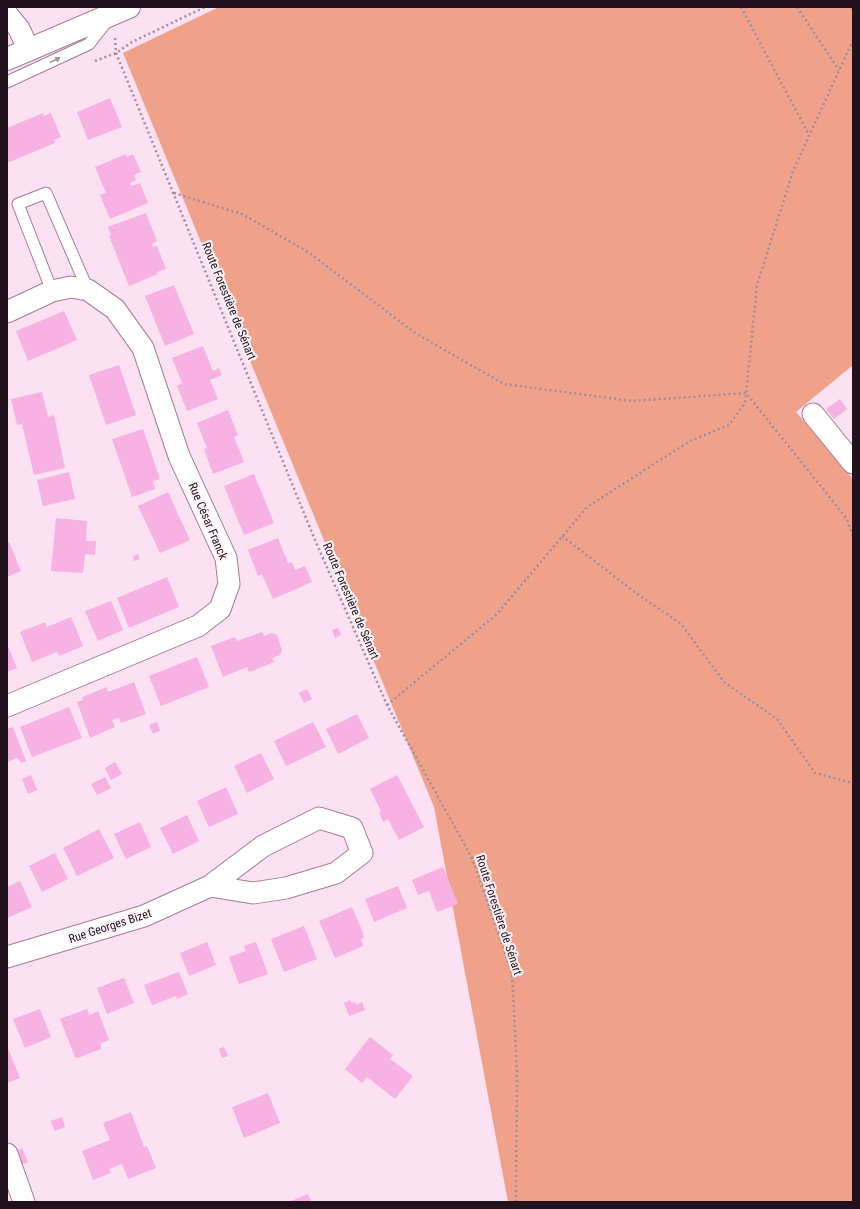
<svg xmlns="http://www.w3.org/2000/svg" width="860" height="1209" viewBox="0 0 860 1209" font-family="'Roboto Condensed',sans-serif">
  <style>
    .green { fill: #efa289 }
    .building { fill: #f7b1e2 }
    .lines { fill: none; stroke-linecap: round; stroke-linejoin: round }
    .lane-casing { stroke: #a37c97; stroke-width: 13 }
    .street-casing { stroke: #a37c97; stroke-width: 23 }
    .secondary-casing { stroke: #a37c97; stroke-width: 24 }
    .path { stroke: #a28c9b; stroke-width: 2.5; stroke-dasharray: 2 3; stroke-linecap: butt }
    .lane { stroke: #fff; stroke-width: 11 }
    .street { stroke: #fff; stroke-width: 21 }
    .secondary { stroke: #fff; stroke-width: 22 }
    .oneway { fill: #9b9499 }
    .labels { text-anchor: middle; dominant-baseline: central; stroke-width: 4; stroke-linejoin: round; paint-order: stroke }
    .street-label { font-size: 12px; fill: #21121d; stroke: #fdf4f9 }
  </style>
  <rect width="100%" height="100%" fill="#fbe1f2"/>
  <path class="green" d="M219 7H853V365L796 412 853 479V1202H508L434 807 123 53Z"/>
  <path class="building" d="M110 98 122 127 88 140 77 112Z
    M43 113 44 116 51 113 61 137 54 140 55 143 7 163V128Z
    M126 154 127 157 133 154 141 172 134 175 136 180 130 183 131 186 140 183 148 203 110 219 100 195 106 193 95 167Z
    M146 213 157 241 152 244 153 247 157 246 166 269 157 272 158 274 129 286 109 236 111 235 108 227Z
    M174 285 194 334 165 346 145 296Z
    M64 311 77 340 28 361 16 331Z
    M203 346 213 371 219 368 222 375 210 380 218 399 187 411 177 386 182 383 172 358Z
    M119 365 136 415 106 425 89 375Z
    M42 392 48 417 54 415 65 468 34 475 22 424 17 425 11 399Z
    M840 399 847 409 834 419 826 409Z
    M228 410 238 435 234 437 244 462 213 474 204 449 207 448 197 423Z
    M143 429 160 479 153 481 155 489 132 497 112 439Z
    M69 472 75 499 43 506 37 480Z
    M254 474 274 523 244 535 224 486Z
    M168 492 190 540 160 553 138 506Z
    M56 518 87 521 86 541H96L95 555 85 554 83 573 51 571Z
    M278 538 288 563 292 562 295 570 305 566 312 582 273 599 262 574 258 576 248 550Z
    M9 542 21 571 7 577V543Z
    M138 554 140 559 134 561 133 556Z
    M167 577 179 607 129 628 117 598Z
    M111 601 123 630 98 641 85 611Z
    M71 617 83 646 59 656 57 652 32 662 20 632 45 622 47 627Z
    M338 628 341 635 335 638 332 630Z
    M262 632 264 636 272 633 277 635 282 650 280 655 272 658 274 662 249 672 247 667 223 677 211 646 235 637 237 641Z
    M7 644 17 668 7 672Z
    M197 657 209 687 161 706 149 676Z
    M134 682 146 714 121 723 119 718 112 720 115 727 90 738 77 702 83 700 82 697 107 687 108 692Z
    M307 689 312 699 304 703 299 693Z
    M69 707 82 738 32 757 20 727Z
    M357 714 369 738 338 754 326 729Z
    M157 722 160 731 153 734 149 725Z
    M313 722 326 747 286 766 274 741Z
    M13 727 26 761 22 763 17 758 7 762V729Z
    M261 753 274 779 247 793 234 766Z
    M115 762 122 774 111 780 105 768Z
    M31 775 37 790 28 794 22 779Z
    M397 775 424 827 399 840 388 819 383 822 379 812 381 811 370 789Z
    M105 777 111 788 97 795 91 784Z
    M226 787 238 814 209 827 197 801Z
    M187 815 199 841 173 854 160 828Z
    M140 822 151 847 126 859 114 834Z
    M99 829 114 858 77 876 63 848Z
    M55 853 68 879 42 892 29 866Z
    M443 867 458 904 437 912 429 891 418 895 412 880Z
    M20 881 32 907 7 918V887Z
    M398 886 407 908 374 922 365 899Z
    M352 907 363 933 364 938 361 939 363 946 335 958 319 921Z
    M304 926 317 959 284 972 271 939Z
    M207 942 216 965 189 976 180 953Z
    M256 942 268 974 239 984 229 957 246 951 244 946Z
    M179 972 188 994 177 999 176 996 152 1005 144 985Z
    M124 978 134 1003 107 1014 97 988Z
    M350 1000 352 1003 355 1002 356 1005 362 1002 365 1010 349 1016 344 1003Z
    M40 1009 51 1037 25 1048 13 1019Z
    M87 1009 89 1015 98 1011 109 1040 101 1043V1049L78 1058 75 1057 60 1019Z
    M370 1037 393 1055 390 1059 413 1076 395 1099 367 1077 362 1083 345 1069Z
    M7 1046 20 1078 7 1083Z
    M224 1047 228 1056 222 1058 219 1049Z
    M268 1093 280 1123 244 1138 232 1107Z
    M131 1112 144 1147 147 1146 156 1168 128 1179 122 1164 109 1169 111 1173 93 1180 82 1151 110 1140 103 1123Z
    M62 1117 65 1127 55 1131 51 1121Z
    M22 1148 28 1162 14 1168 9 1154Z
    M308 1194 311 1202H289Z"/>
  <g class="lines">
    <g class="lane-casing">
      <path id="lane" d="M7 82 89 44 107 21
        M52 291 18 204 46 193 88 290"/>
    </g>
    <g class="street-casing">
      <path id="street" d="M7 14 19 29 29 50
        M7 312 52 291 71 287 88 290 115 309 143 348 179 456 226 558 229 584 220 609 198 626 7 706
        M813 414 853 463
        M7 957 144 916 210 886 263 846 319 818 352 828 362 853 336 873 286 888 253 893 210 886
        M7 1154 24 1202"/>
    </g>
    <g class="secondary-casing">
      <path id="secondary" d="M7 59 129 7"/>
    </g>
    <path class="path" d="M741 7 809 135
      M797 7 839 70
      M852 7 853 12
      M115 38 116 53 315 540 387 705 472 858 512 973 517 1074 516 1202
      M95 61 116 53 132 42 205 7
      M174 193 242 214 308 252 415 333 504 384 632 401 746 393 847 519 853 537
      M562 536 636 593 681 624 724 682 777 719 815 773 853 783
      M387 705 497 614 587 507 690 441 729 425 745 403 757 285 793 171 853 40"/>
    <use href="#lane" class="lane"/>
    <use href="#street" class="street"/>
    <use href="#secondary" class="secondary"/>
  </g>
  <defs><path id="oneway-solid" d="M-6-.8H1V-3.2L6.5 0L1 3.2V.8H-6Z"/></defs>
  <use class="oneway" href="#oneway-solid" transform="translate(55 60) rotate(-26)"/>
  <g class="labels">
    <g class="street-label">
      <text transform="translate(229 301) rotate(68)">Route Forestière de Sénart</text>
      <text transform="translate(208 521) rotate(67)">Rue César Franck</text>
      <text transform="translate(351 601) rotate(67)">Route Forestière de Sénart</text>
      <text transform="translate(499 915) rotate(72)">Route Forestière de Sénart</text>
      <text transform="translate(110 926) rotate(-18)">Rue Georges Bizet</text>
    </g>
  </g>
  <rect width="860" height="1209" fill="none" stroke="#21121d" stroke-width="16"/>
</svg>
